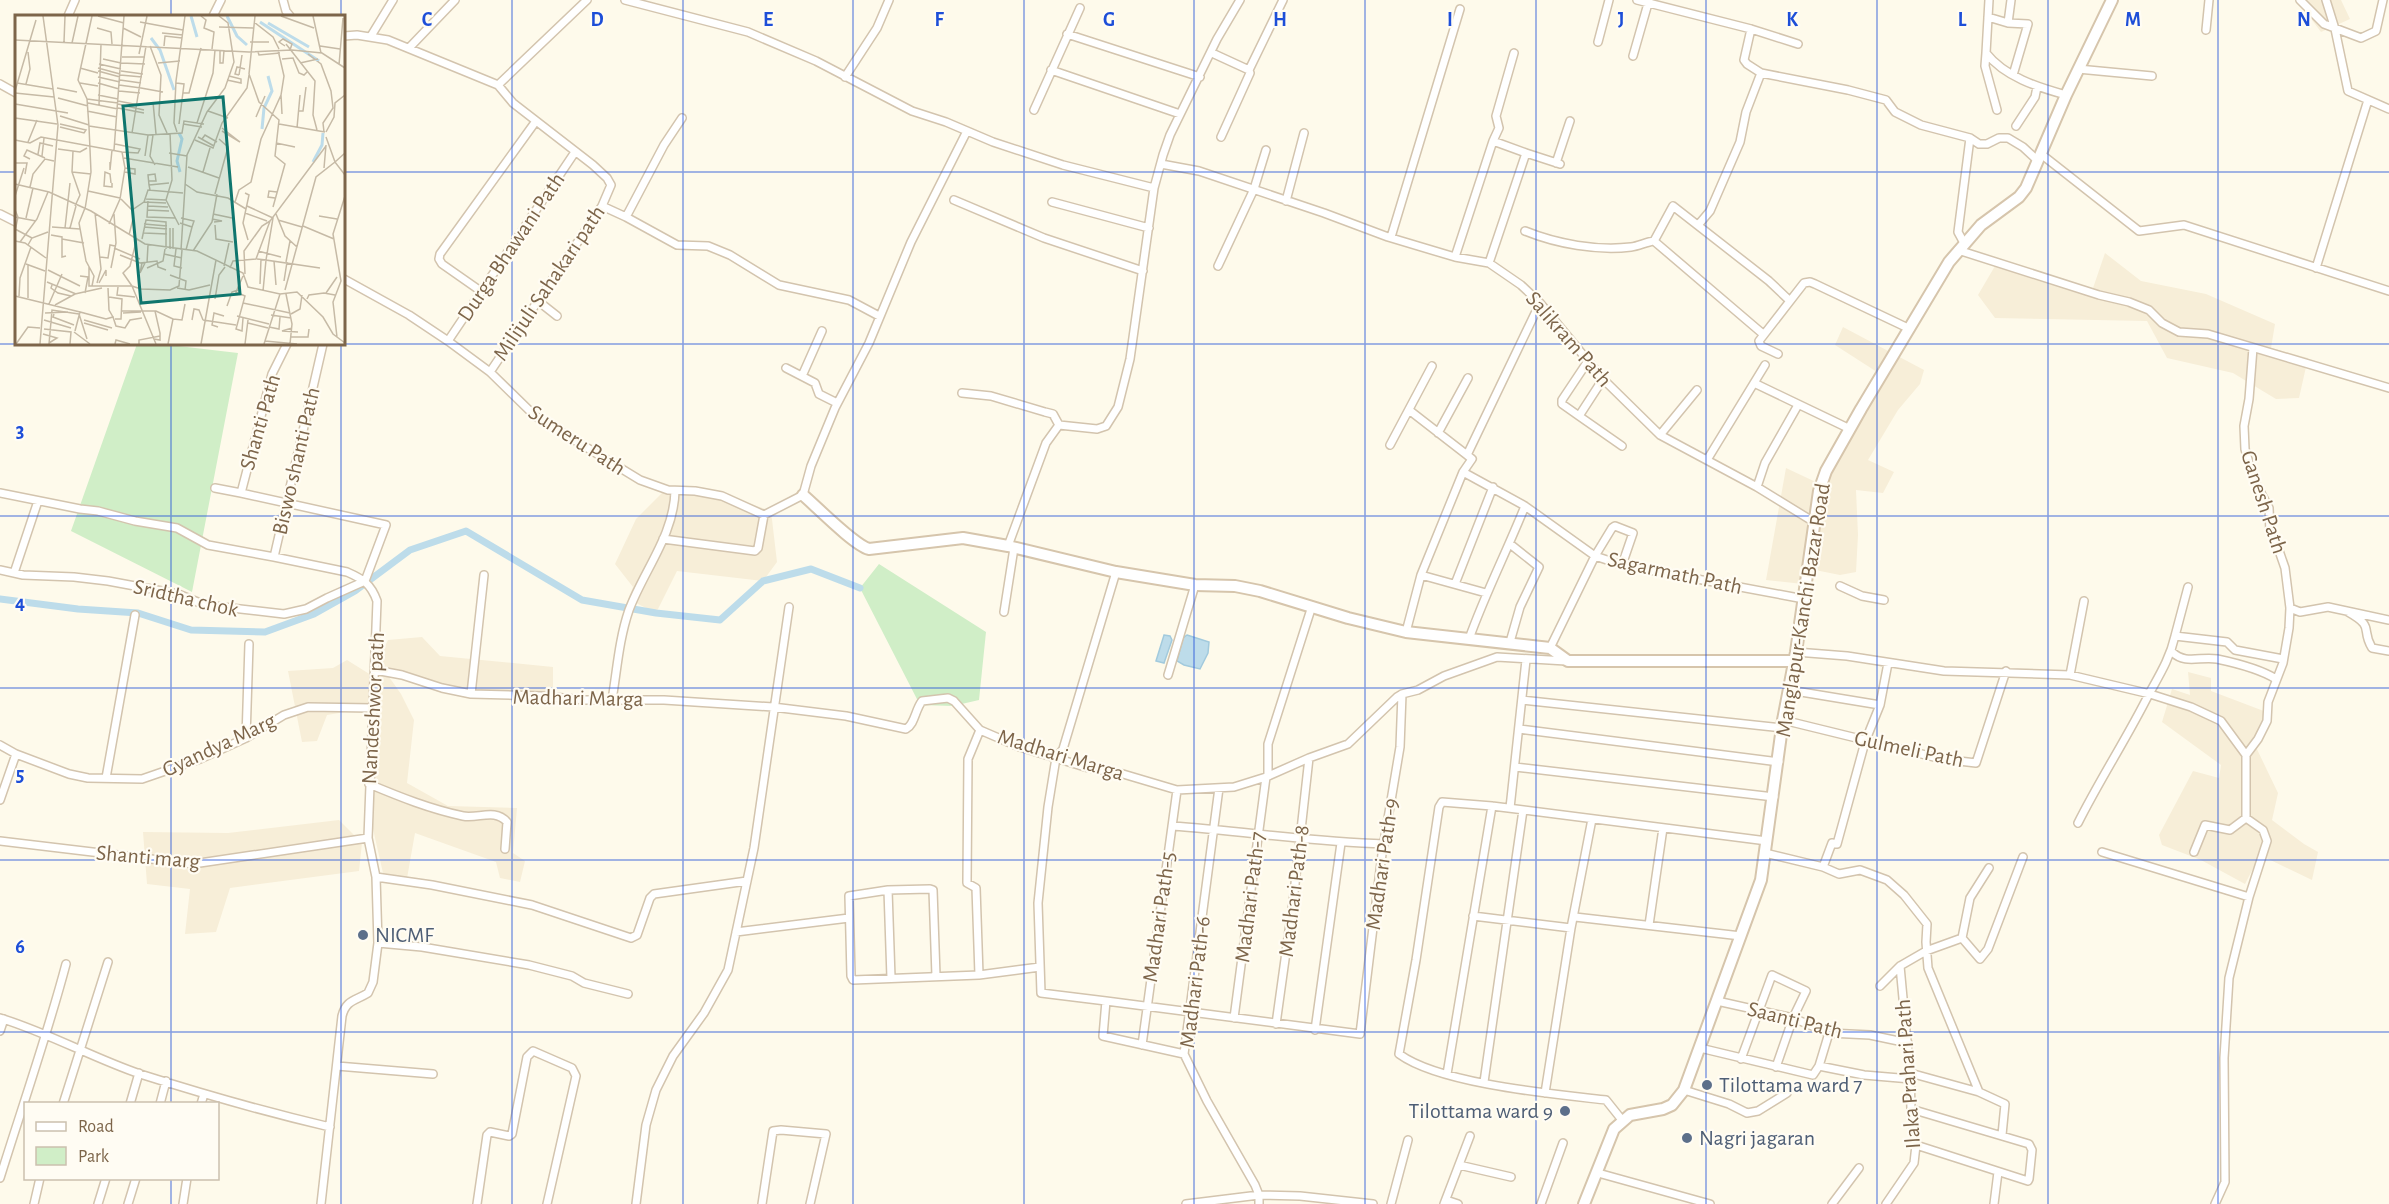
<svg xmlns="http://www.w3.org/2000/svg" width="2389" height="1204" viewBox="0 0 2389 1204" font-family="'Alegreya Sans',sans-serif">
  <style>
    .residential { fill: #f7eed8 }
    .green { fill: #d0eec7 }
    .water { fill: #bddcea; stroke: #a2cadd; stroke-width: 1.5 }
    .lines { fill: none; stroke-linecap: round; stroke-linejoin: round }
    .canal { stroke: #bddcea; stroke-width: 7 }
    .street-casing { stroke: #d3c4ae; stroke-width: 10 }
    .secondary-casing { stroke: #d6c5ac; stroke-width: 14 }
    .street { stroke: #fff; stroke-width: 7 }
    .secondary { stroke: #fff; stroke-width: 10 }
    .grid { fill: none; stroke: #1d4ed8; stroke-width: 1.5; stroke-opacity: 0.55 }
    .service-dot { fill: #5c6f8a; stroke: #fffcf3; stroke-width: 2 }
    .labels { text-anchor: middle; dominant-baseline: central; stroke-width: 4.5; stroke-linejoin: round; paint-order: stroke }
    .street-label { font-size: 22px; fill: #7d654a; stroke: #fffcf3 }
    .service-label { font-size: 22px; fill: #4e5e75; stroke: #fffcf3; text-anchor: start }
    .inset-river { fill: none; stroke: #bddcea; stroke-width: 3 }
    .inset-road { fill: none; stroke: #c6baa6; stroke-width: 1.5 }
    .view { fill: #0f766e; fill-opacity: 0.15; stroke: #0f766e; stroke-width: 3 }
    .inset-edge { fill: none; stroke: #7d654a; stroke-width: 3 }
    .grid-label { font-size: 20px; text-anchor: middle; font-weight: bold; fill: #1d4ed8; stroke: #fffcf3; stroke-width: 4.5; stroke-linejoin: round; paint-order: stroke }
  </style>
  <rect width="100%" height="100%" fill="#fefaeb"/>
  <path class="residential" d="M2297 0H2341L2350 19 2321 32Z
    M2105 253 2141 281 2206 294 2275 324 2271 348 2308 358 2299 398 2276 399 2233 373 2167 358 2147 321 1995 318 1978 295 1995 266 2046 281 2092 291Z
    M1843 327 1924 370 1920 384 1898 410 1868 460 1894 472 1883 493 1856 490 1858 535 1856 572 1840 575 1810 569 1803 584 1766 580 1786 468 1820 484 1877 372 1835 345Z
    M668 487 714 491 771 511 777 562 763 581 677 571 656 613 628 599 633 587 615 564 636 519Z
    M422 637 440 656 553 667V697L451 687 387 674 401 694 414 720 407 783 448 806 517 808 513 853 525 861 520 882 500 878 496 862 415 833 406 884 383 873 373 829 371 786 375 755 373 736 375 707 327 715 317 741 302 742 288 671 333 668 347 660 371 675 388 640Z
    M2188 672 2211 678V691L2269 713 2254 743 2278 793 2272 820 2304 844 2318 852 2312 880 2260 855 2245 884 2201 860 2162 845 2159 835 2193 771 2219 778 2221 765 2162 722 2172 689 2190 695Z
    M339 820 362 843 359 871 230 888 216 932 185 934 190 889 147 884 143 832 228 833Z"/>
  <path class="green" d="M137 344H161L238 353 192 592 71 531Z
    M879 564 986 632 979 700 953 706 920 705 860 588Z"/>
  <path class="water" d="M1164 635 1170 636 1172 640 1164 663 1156 661Z
    M1187 635 1209 642 1208 653 1200 669 1184 665 1177 661 1183 638Z"/>
  <g class="lines">
    <path class="canal" d="M0 599 78 609 138 613 191 630 265 632 314 614 355 591 410 550 466 531 582 600 656 613 720 620 763 581 811 569 860 588"/>
    <g class="street-casing">
      <path id="street" d="M283 0 286 11 290 16
        M625 0 748 32 816 61 912 111 946 122 993 142 1063 165 1154 188
        M1637 0 1751 29 1798 44
        M1989 0 1986 53C2005 77 2037 87 2066 95
        M2300 0 2324 24 2361 38 2376 31 2383 0
        M2326 0 2335 29 2348 91 2389 109
        M68 16 75 0
        M213 16 221 0
        M1988 17 2008 23 2028 24 2013 75
        M2008 23 2011 0
        M2206 30 2209 0
        M1067 34 1200 77
        M344 36 357 35 388 40 498 85
        M371 36 393 0
        M1598 42 1609 0
        M409 48 455 0
        M1212 53 1249 70 1250 73 1221 137
        M1986 53 1985 66 1997 110
        M1633 56 1649 0
        M2078 69 2152 76
        M1051 70 1180 114
        M1249 70 1283 0
        M1761 73 1848 90 1886 100 1895 112 1921 125 1970 138 1979 144H1987L1999 138H2008L2023 147 2038 161
        M845 77 877 28 889 0
        M0 84 16 93
        M498 85 587 0
        M1034 110 1080 8
        M2016 126 2035 97 2037 87
        M1493 141 1499 128 1496 116 1514 53
        M1526 153 1560 164
        M2041 154 2139 231 2184 225 2389 291
        M1556 163 1570 121
        M1161 164 1199 171 1324 213 1388 237 1455 257 1489 263 1521 285 1540 303 1603 379 1660 435 1757 487 1814 522
        M954 200 1044 238 1143 271
        M1286 201 1304 133
        M1052 202 1149 228
        M602 206 626 217 677 245 708 246 730 255 779 285 849 300 879 316
        M0 214 16 222
        M626 217 664 145 682 118
        M1699 224 1710 211 1740 142 1746 112 1761 73 1747 64 1744 60 1751 29
        M1525 231C1557 244 1597 251 1631 247 1639 246 1646 242 1654 241L1673 206 1769 281 1789 300
        M1391 237 1460 9
        M1654 241 1763 334
        M1964 243 1958 232 1970 138
        M1958 250 2099 295 2129 302 2149 310 2162 323 2179 332 2208 334 2389 388
        M1455 257 1493 141 1526 153 1489 263
        M1218 266 1254 189 1266 150
        M2316 268 2368 100
        M344 279 409 315 448 341 490 372 535 416 640 480 668 490 695 491 722 496 764 515 803 495 811 466 835 408 869 343 911 242 967 131
        M482 292 442 264 439 259 440 254 536 121
        M538 301 557 316
        M448 341 575 152
        M287 344 272 374 241 493 386 525 365 581
        M1778 354 1761 346 1759 341 1804 283 1810 282 1815 284 1910 329
        M1588 361 1562 400V404L1579 416 1603 379
        M786 368 815 383 819 394 837 403
        M490 372 602 206 611 185 607 178 593 165 513 103 498 85
        M802 376 822 331
        M1754 383 1850 429
        M962 393 991 396 1045 412 1053 414 1059 425
        M1409 410 1467 455
        M1579 416 1622 446
        M1438 433 1468 378
        M1660 435 1697 390
        M1390 445 1432 366
        M1707 460 1765 365
        M1463 472 1472 459 1467 455 1540 303
        M1757 487 1765 463 1798 405
        M215 488 241 493
        M0 493 80 509 98 511 135 521 177 528 208 545 274 557
        M1525 506 1595 556 1622 565 1804 599
        M663 539 755 551 758 548 764 515
        M1510 544 1539 567 1520 607 1510 642
        M1008 546 1046 443 1059 425 1097 429 1106 426 1118 407 1130 359 1154 188 1163 155 1170 135 1217 39 1240 0
        M0 570 23 575 74 577 108 581 178 594 205 605 284 614 306 609 327 598 365 581
        M1116 572 1063 749 1056 758 1048 807 1038 903 1041 993 1106 1001 1103 1036 1184 1054
        M14 573 38 501
        M1421 575 1486 593
        M1455 584 1493 487
        M1840 586 1862 596 1884 600
        M2290 608 2300 612 2328 607 2389 620
        M1004 612 1014 548
        M2348 612C2376 628 2360 628 2372 648L2389 651
        M1406 632 1421 575 1463 472 1525 506C1507 551 1485 594 1469 639
        M2175 636 2188 587
        M1550 648 1595 556 1612 528 1615 526 1633 533 1622 565
        M1796 652 1847 656 1944 671 2070 675 2150 694 2191 707 2221 721 2246 755V818L2263 830 2267 841 2249 897 2229 978 2224 1058 2225 1182 2215 1204
        M2172 652C2186 665 2200 656 2217 659 2236 663 2260 669 2276 679
        M375 670 402 675 442 688 471 694 541 696 585 700H664L773 707 846 716 906 729C915 724 915 710 922 701L948 698 954 701 980 730 1017 746 1085 767 1123 774 1177 790 1234 787 1266 777 1309 758 1348 744 1397 697 1402 694 1418 690 1444 676 1497 657 1566 661
        M1168 675 1195 585
        M2070 675 2084 601
        M1789 690 1880 705
        M471 694 484 575
        M612 700C617 670 619 639 629 610 644 570 674 535 675 491
        M1522 700 1782 728
        M1783 720 1942 759 1976 763 2006 671
        M1519 729 1779 762
        M246 738 249 644
        M0 745 16 754 69 774 88 778 142 779 200 759 246 738 284 715 308 707 372 708
        M2246 755 2258 739 2267 721 2268 702 2283 663 2289 628 2290 608 2285 568 2276 542 2270 532 2269 508 2254 480 2245 449 2244 426 2249 399 2253 348
        M1515 767 1774 797
        M1268 776V744L1312 606
        M106 778 135 615
        M369 784C400 797 430 809 463 816 478 819 495 808 507 822L505 849
        M1219 788 1184 1054 1207 1101 1255 1185 1259 1195V1204
        M0 800 16 754
        M1510 808 1526 660
        M2078 823C2100 779 2127 738 2149 694 2160 674 2170 658 2175 636L2227 642 2235 650 2283 659
        M1172 826C1243 831 1313 842 1384 844
        M0 841 193 864 368 838
        M2102 852 2249 897
        M2194 852 2205 825 2230 830 2246 818
        M1765 853 1823 867 1839 874 1860 870 1887 880 1904 895 1927 924 1926 942 1928 968 1979 1092
        M1823 867 1832 843 1837 844 1865 742 1880 705 1888 663
        M376 877 432 885 532 905 631 938 637 935 650 898 654 894 747 881
        M888 890 891 978
        M1473 916 1571 928
        M1575 917 1741 936
        M1649 925 1663 828
        M736 932 849 918
        M1962 938 1970 898 1989 868
        M378 943 422 947 529 965 572 976 584 983 628 994
        M979 975 976 888 967 883 968 759 980 730
        M936 976 933 890 930 889 888 890 849 896 851 976 853 980 979 975 1040 967
        M1880 986 1900 966
        M1106 1001 1360 1034 1382 854 1400 747 1402 694
        M1717 1001 1793 1018 1829 1033 1870 1035 1908 1043
        M0 1018C49 1033 93 1058 140 1074 203 1094 266 1112 330 1127
        M1234 1018 1266 777
        M1276 1024 1293 902 1309 758
        M1315 1030 1341 843
        M0 1031 4 1019
        M1142 1045 1177 790
        M1700 1048 1813 1075 1819 1066 1864 1075 1911 1079
        M1741 1059 1772 975 1806 991 1793 1018 1776 1067
        M337 1066 433 1074
        M1819 1066 1829 1033
        M1910 1073 1979 1092 2005 1104 2002 1135
        M1447 1074 1492 806
        M1484 1082 1523 810
        M1684 1090 1729 1104 1747 1113 1758 1111 1787 1093
        M1545 1093 1571 928 1592 819
        M63 1104 108 962
        M130 1104 139 1073
        M160 1104 166 1081
        M201 1104 204 1094
        M1911 1109 2029 1144 2032 1150 2029 1179 2028 1181 1916 1145
        M1622 1120 1606 1100C1553 1094 1440 1084 1399 1054L1416 960 1439 807 1442 802 1492 806 1767 841
        M1459 1165 1511 1177
        M1598 1173 1710 1204
        M0 1178C22 1107 47 1036 66 964
        M1446 1200 1458 1204
        M34 1204 40 1178
        M98 1204 106 1178
        M128 1204 136 1178
        M183 1204 187 1178
        M321 1204 342 1016C346 1000 355 1001 368 993L373 982 378 943 376 877 368 838 377 601C371 584 363 579 347 572L274 557 323 344
        M477 1204 487 1135 490 1132 509 1136 512 1134 527 1057 533 1051 572 1068 576 1076 547 1204
        M636 1204 646 1125 656 1090 673 1056 704 1013 728 970 754 848 789 607
        M762 1204 773 1131 781 1130 826 1134 810 1204
        M1186 1204 1259 1195 1300 1196 1373 1204
        M1391 1204 1408 1140
        M1444 1204 1470 1136
        M1541 1204 1563 1143
        M1832 1204 1859 1168
        M1886 1204 1914 1163 1916 1145 1911 1109 1910 1073 1900 966 1926 951 1962 938 1980 959 1988 949 2023 857
        M1994 1204 1998 1172"/>
    </g>
    <g class="secondary-casing">
      <path id="secondary" d="M803 495C817 507 854 545 869 549L963 538 1008 546 1116 572 1195 585 1235 586 1260 591 1348 618 1406 632 1550 648 1568 661H1794
        M1584 1204 1614 1129 1630 1115 1663 1109 1672 1105 1684 1090 1761 880 1783 720 1796 652 1819 491 1826 471 1861 409 1949 262 1981 225 2019 197 2026 188 2066 95 2112 0"/>
    </g>
    <use href="#street" class="street"/>
    <use href="#secondary" class="secondary"/>
  </g>
  <path class="grid" d="M171 0V16M341 0V16M512 0V1204M683 0V1204M853 0V1204M1024 0V1204M1194 0V1204M1365 0V1204M1536 0V1204M1706 0V1204M1877 0V1204M2048 0V1204M2218 0V1204M0 172H16M344 172H2389M0 344H2389M171 344V1104M341 344V1204M0 516H2389M0 688H2389M0 860H2389M0 1032H2389M171 1178V1204"/>
  <g class="service-dot">
    <circle cx="363" cy="935" r="6"/>
    <circle cx="1707" cy="1085" r="6"/>
    <circle cx="1565" cy="1111" r="6"/>
    <circle cx="1687" cy="1138" r="6"/>
  </g>
  <g class="labels">
    <g class="street-label">
      <text transform="translate(511 247) rotate(-56)">Durga Bhawani Path</text>
      <text transform="translate(549 283) rotate(-56)">Milijuli Sahakari path</text>
      <text transform="translate(1569 339) rotate(49)">Salikram Path</text>
      <text transform="translate(260 422) rotate(-74)">Shanti Path</text>
      <text transform="translate(577 440) rotate(33)">Sumeru Path</text>
      <text transform="translate(296 461) rotate(-77)">Biswo shanti Path</text>
      <text transform="translate(2264 502) rotate(72)">Ganesh Path</text>
      <text transform="translate(1675 573) rotate(12)">Sagarmath Path</text>
      <text transform="translate(186 598) rotate(13)">Sridtha chok</text>
      <text transform="translate(1803 610) rotate(-81)">Manglapur-Kanchi Bazar Road</text>
      <text transform="translate(578 698) rotate(1)">Madhari Marga</text>
      <text transform="translate(373 708) rotate(-87)">Nandeshwor path</text>
      <text transform="translate(219 745) rotate(-25)">Gyandya Marg</text>
      <text transform="translate(1909 749) rotate(12)">Gulmeli Path</text>
      <text transform="translate(1061 755) rotate(17)">Madhari Marga</text>
      <text transform="translate(148 857) rotate(5)">Shanti marg</text>
      <text transform="translate(1382 864) rotate(-82)">Madhari Path-9</text>
      <text transform="translate(1294 891) rotate(-83)">Madhari Path-8</text>
      <text transform="translate(1250 897) rotate(-83)">Madhari Path-7</text>
      <text transform="translate(1159 917) rotate(-82)">Madhari Path-5</text>
      <text transform="translate(1195 982) rotate(-83)">Madhari Path-6</text>
      <text transform="translate(1795 1020) rotate(14)">Saanti Path</text>
      <text transform="translate(1908 1074) rotate(-94)">Ilaka Prahari Path</text>
    </g>
    <g class="service-label">
      <text x="375" y="935">NICMF</text>
      <text x="1719" y="1085">Tilottama ward 7</text>
      <text x="1553" y="1111" text-anchor="end">Tilottama ward 9</text>
      <text x="1699" y="1138">Nagri jagaran</text>
    </g>
  </g>
  <g transform="translate(15 15)">
    <rect width="330" height="330" fill="#fefaeb"/>
    <path class="inset-river" d="M176 1 182 22M212 1 222 21 232 30M245 7 304 46M253 8 294 32M136 23 145 35 159 75M247 114 249 93 257 76 253 61M164 118 167 124 162 146 165 157M298 147 307 130 308 118"/>
    <path class="inset-road" d="M83 1 109 8M186 1 191 5 189 13 199 17 197 34M240 1 234 59 244 87 264 105 260 141 270 149 258 192M266 1 299 13M298 1 306 38M125 7 168 15M239 7 258 22 264 34M204 12 238 13M82 13 96 17 97 29M108 13 126 22M147 18 168 20M0 25 234 37 277 35 307 38 330 53M49 27 50 1M235 27H254M57 28 63 1M271 29 300 66 298 100 302 115M135 31 146 60 144 100 152 118M149 31 150 21 167 23M270 31 264 27 268 24 277 29 275 35M305 31 325 34M205 35V48H208L209 35M243 37 244 40 265 38M124 39 132 1M293 39 306 49 316 76 318 93 308 108 309 117M107 42H130M88 44 106 48M267 44 278 43 284 58 289 60 292 57M106 48 130 49M143 48 165 46M285 48 303 44M84 49 106 54M324 50 328 3M65 53 83 58M83 53 105 59M83 56 105 62M106 56 128 59M105 60 127 62M224 60 227 40M224 60 220 59 222 52 230 54M83 62 105 67M105 65 126 68M212 65 226 68V64L214 61M2 68 38 74M65 68 83 71M83 68 104 74M161 68 169 69 164 109M11 69 15 54 13 37M104 70 126 73M42 73 62 77M126 73 148 77M0 76 21 5M104 76 125 78M0 78 39 82M168 78H174L186 33M83 80 103 84M266 80 267 99M43 83 73 91M72 84 103 88M103 86 124 90M138 87 141 119M73 88 103 94M0 89 53 98M103 89 129 95M84 90 86 29M103 93 129 98M72 96 102 102M193 96 213 103M284 96H288L291 72M45 101 74 110M241 102 250 81M0 103 42 109M182 108 198 58 200 35M168 109 187 112M264 109 310 117M74 111 133 120 167 118 169 106 189 109M45 112 69 118 71 115 45 109M207 113 225 127M282 113 285 80M207 116 225 127M162 117 159 108 161 66 170 1M311 117 319 102 320 88 330 80M117 118 131 31M155 118 157 165 151 185 164 210M138 120 135 141 140 150M183 122 199 131M311 122 320 147 330 138M187 124 190 120 202 127M0 125 15 128 26 122 107 137 123 138 125 134 100 129M180 125 198 133 207 108 232 73 234 60M13 127 22 105M261 128 280 132M43 134 65 137 72 133M99 135 109 1M58 136 57 157 65 180 60 191M154 138 172 141M23 139 25 128 38 131M27 141 29 123M130 141 133 120M109 143 163 152M15 144 9 141 12 135 30 143M95 147V155L97 135M0 148H12L10 159M173 152 204 163M309 153 311 130M57 157 76 159M110 157 120 159V154L110 153M188 157 195 133M134 166H141L140 159 133 160 134 170 135 175M96 168 95 159 90 157 89 171 97 172V168M0 169 34 177 76 196 130 229 182 236 228 258 233 272 265 279 282 277 308 302 318 319 330 328M170 169 182 177 213 183 231 194M134 170 154 168M15 172 18 159 30 144 39 146M73 176 105 183M230 178 234 180 228 208 233 225M200 179 213 132 204 124M0 181 9 153M260 183 253 182 254 176 262 177M106 184 117 195 129 187 151 188M131 184 151 185M133 186 132 202 160 203M129 187 133 175 168 178M220 187 224 175 236 167 246 124 266 80 269 61 263 35M133 191 153 192M232 191 258 203 251 245 305 253M70 193 64 208 71 246 79 261 77 271M70 194 76 157 74 112 72 84 63 65 77 1M0 195 3 202 0 216M132 195 154 196M80 198 86 254 82 268M230 198 252 206M198 199 217 203M261 199 270 221 282 232M304 201 322 204M0 202 21 206M11 203 18 173M197 204 207 206 199 207M263 205 287 212M165 208 177 212 179 206 166 203M94 209 105 184 110 153 107 137M129 209 152 211M200 210 201 224 218 227M288 211 319 224M37 212 65 214M129 212 152 214M50 213 55 168M55 213 61 191M0 214 17 223M129 218 152 219M36 220 47 222V242L51 241M114 220 118 204 116 178M122 223 115 251 108 258 117 271 126 274 155 275 164 271 167 235M47 224 69 228M127 224 131 205 151 207V234M0 226 10 228 31 243M5 227 22 204 33 177M13 230 17 223 33 217M99 233 125 244M155 234V213M158 234V213M161 234 159 251 167 253M166 235 172 140 192 97 210 73 219 47 213 8 204 1M171 235 177 212M178 236 197 207 202 179M243 236 266 242M149 239 167 243M105 240 125 248 142 246 143 252 151 255M85 242 93 243 95 230 100 231M242 244 251 245 248 276M259 246 261 270M271 247 275 226M127 248 125 258 130 248M132 248 133 230M11 249 30 256M13 249V283M209 251 214 228M74 252V271H117L141 329M96 253 101 228 99 199M132 253 148 246 150 234M215 253 218 246 241 244 255 206 311 131M33 255 65 271M230 259 229 236 247 211 255 206M155 260 171 266 170 275M65 261 73 262 70 278M269 266 272 247M32 267 61 279M84 268 91 255V261M245 269 246 244M37 270 36 273 43 278 56 281M103 272 102 280 120 282M93 273 94 295 98 302M162 273 174 275 195 270M270 275 301 162 320 147 330 160M311 278 322 262M271 279 277 309 275 329M0 281 65 297M4 281 5 263 16 232M94 282 107 284 106 304H100M200 284 204 260 210 252M292 284 294 280 309 278 320 280M228 288 275 298M34 289 47 259M40 290 60 279 87 273M212 291 217 277 223 275M106 296H141L158 304 153 329M30 298 53 297M108 298 126 297M39 299 38 302 59 310M64 299 72 324M276 299 285 294 287 280M256 300 276 303M222 301 254 309M228 303 227 316 221 314 230 281 221 277 228 261M158 304 167 305 170 289M29 305 56 313M69 305 97 313M177 305 179 294 184 295 188 305M188 305 221 310M69 308 93 315M233 308 253 313M203 312 197 310 199 298 209 301M254 312 264 314 265 302M277 313 267 316 283 317M29 314 56 317 55 329M60 316 65 297 91 304 98 302 101 311 110 313 115 305 127 303M59 317 75 329M28 319 42 323 34 328M276 322H293L294 314M322 322 318 287 326 266 318 219 330 181M139 324 145 325V318L140 296M250 326 282 329M1 329 13 312 25 313M25 329 43 110 28 1M34 329 37 295 64 299M100 329 101 325 115 329M124 329V325L145 321M186 329 201 245M230 329 233 305M249 329 265 279"/>
    <path class="view" d="M208 82 225 279 126 288 108 91Z"/>
    <rect width="330" height="330" class="inset-edge"/>
  </g>
  <g class="grid-label">
    <text x="427" y="26">C</text>
    <text x="597" y="26">D</text>
    <text x="768" y="26">E</text>
    <text x="939" y="26">F</text>
    <text x="1109" y="26">G</text>
    <text x="1280" y="26">H</text>
    <text x="1450" y="26">I</text>
    <text x="1621" y="26">J</text>
    <text x="1792" y="26">K</text>
    <text x="1962" y="26">L</text>
    <text x="2133" y="26">M</text>
    <text x="2304" y="26">N</text>
    <text x="20" y="437">3</text>
    <text x="20" y="609">4</text>
    <text x="20" y="781">5</text>
    <text x="20" y="953">6</text>
  </g>
  <rect x="24" y="1102" width="195" height="78" fill="#fffcf3" stroke="#cbc0af" stroke-width="1.5"/>
  <rect x="36" y="1122" width="30" height="9" fill="#ffffff" stroke="#cbc0af" stroke-width="1.5"/>
  <text x="78" y="1132" font-size="18" fill="#7d654a">Road</text>
  <rect x="36" y="1147" width="30" height="18" fill="#d0eec7" stroke="#cbc0af" stroke-width="1.5"/>
  <text x="78" y="1162" font-size="18" fill="#7d654a">Park</text>
</svg>
